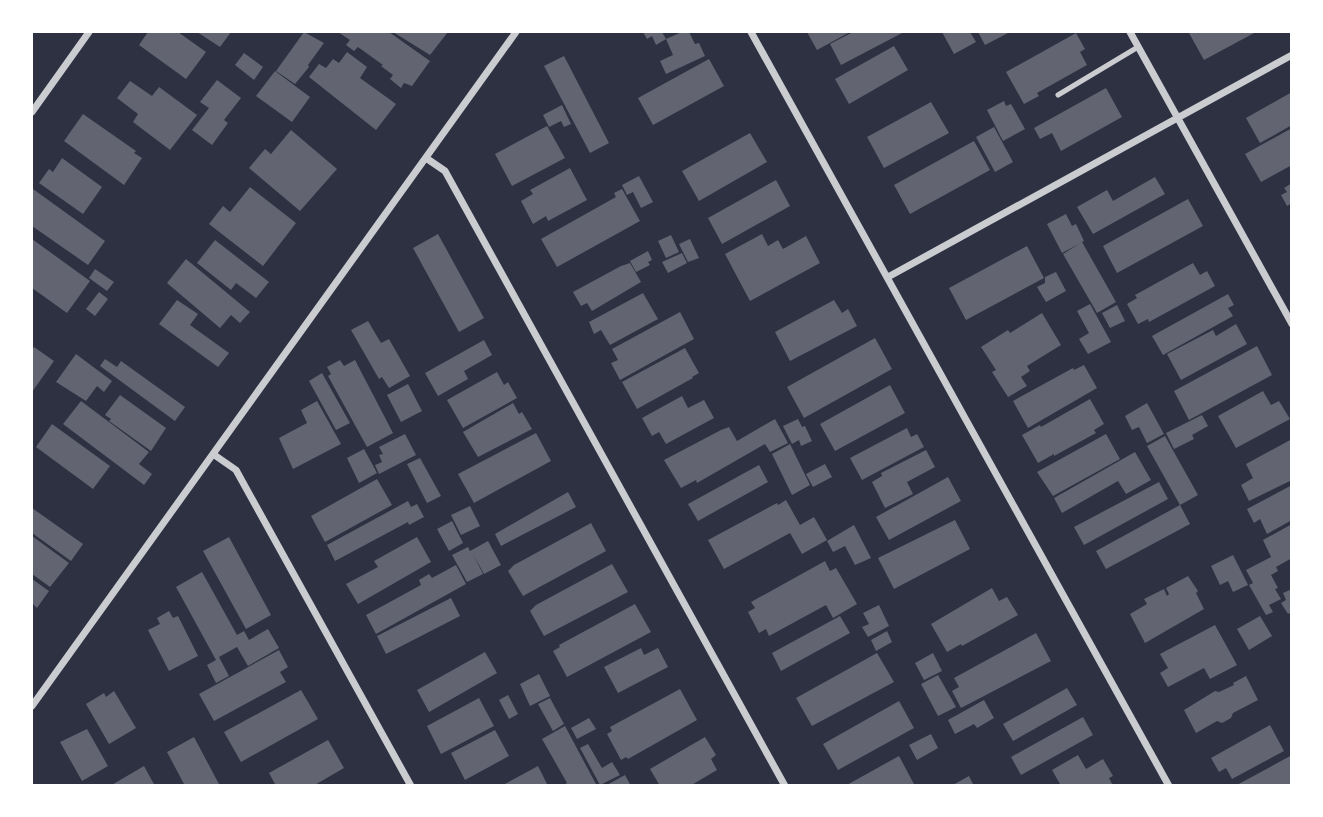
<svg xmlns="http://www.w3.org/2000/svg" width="1323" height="817" viewBox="0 0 1323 817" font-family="Commissioner,sans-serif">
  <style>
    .building { fill: #626471 }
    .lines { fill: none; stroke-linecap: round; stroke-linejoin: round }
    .service { stroke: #caccd0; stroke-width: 5 }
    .minor { stroke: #caccd0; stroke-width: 7 }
  </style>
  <rect width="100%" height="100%" fill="#2d3142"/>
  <path class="building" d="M148 32H178L206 52 186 79 139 45Z
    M197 32H231L220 47Z
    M304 32 324 43 308 65 309 67 295 84 276 71Z
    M338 32H389L430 61 412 86 404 83 401 88 390 79 393 75 381 66 383 65 358 47 354 51 346 45 350 40Z
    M393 32H448L430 55Z
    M643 32H662L666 39 656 45 652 36 647 39Z
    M682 32H689L695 44 699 43 705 56 666 74 660 61 673 55 666 39Z
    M807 32H850L817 50Z
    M853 32H904L841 65 830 44Z
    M942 32H970L976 42 954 54Z
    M978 32H1010L985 45Z
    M1191 32H1256L1204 60 1189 33Z
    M1076 33 1085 49 1080 52 1087 65 1037 93 1039 96 1024 104 1006 72Z
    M894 46 908 70 849 104 835 79Z
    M347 52 367 67 360 78 396 104 376 130 309 77 319 64 326 68 333 59 339 63Z
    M244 53 263 67 254 80 235 65Z
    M564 56 609 143 590 153 544 66Z
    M709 59 724 86 653 125 638 98Z
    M275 71 310 97 292 122 256 96Z
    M217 80 241 98 224 120 228 123 212 145 192 130 209 108 200 102Z
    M130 81 152 96 159 87 197 115 170 150 133 122 138 114 117 98Z
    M1106 88 1122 117 1061 151 1052 133 1040 139 1034 128Z
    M1292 92V125L1260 143 1246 118Z
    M1004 101 1006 106 1011 104 1025 129 1003 141 987 110Z
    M931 102 949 133 884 168 867 137Z
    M562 105 571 124 564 127 561 121 549 127 543 115Z
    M83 114 136 151 134 153 142 158 124 185 64 141Z
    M547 126 565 158 512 186 495 154Z
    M994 127 1013 162 995 172 976 137Z
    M1292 128V165L1261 182 1245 154Z
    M291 130 337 169 300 211 249 168 265 149 271 154Z
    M750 133 767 162 699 201 682 171Z
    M974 141 990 170 910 214 894 185Z
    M62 158 102 187 83 214 39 183 49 169 53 172Z
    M570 168 587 200 548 221 546 216 533 224 521 201 533 194 530 190Z
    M639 176 653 202 641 208 633 192 627 195 622 185Z
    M1155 177 1165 194 1093 234 1077 207 1107 190 1113 201Z
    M776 180 790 206 722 244 708 218Z
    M1292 183V203L1287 206 1281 195 1287 192 1284 188Z
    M250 187 296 223 263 266 209 224 223 206 230 212Z
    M33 189 105 241 88 265 32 226Z
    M622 189 640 221 557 267 541 239 616 197 614 193Z
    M1188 199 1203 226 1117 273 1103 246Z
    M1066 214 1072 226 1076 224 1084 241 1082 242 1116 302 1097 313 1063 254 1079 244 1062 253 1047 224Z
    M438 234 484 318 459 332 413 248Z
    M762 234 768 246 778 240 783 249 806 236 820 263 750 301 725 254Z
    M671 235 679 252 666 258 658 241Z
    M32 239 90 281 67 313 32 288Z
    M690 239 699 258 688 262 679 244Z
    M215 240 269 282 256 298 236 283 231 290 197 263Z
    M1027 246 1044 278 966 320 949 288Z
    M648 251 652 260 648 262 650 265 636 272 630 261Z
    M682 253 687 263 668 273 662 262Z
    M186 259 250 312 240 323 231 315 220 328 167 283Z
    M630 263 641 282 592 311 587 303 581 306 573 292 621 266Z
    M1193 263 1200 275 1207 271 1215 286 1149 322 1148 319 1138 324 1127 304 1137 298 1135 295Z
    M95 269 114 282 107 291 89 278Z
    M1056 272 1066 291 1046 302 1037 287 1045 283V277Z
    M99 292 108 299 95 316 86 309Z
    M643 293 658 319 610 345 601 330 594 334 589 322Z
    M1228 294 1234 305 1228 308 1233 316 1163 355 1152 336Z
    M177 300 198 314 190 325 229 353 218 367 159 324Z
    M834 300 842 313 848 309 857 326 790 361 775 332Z
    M1090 304 1111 342 1088 354 1079 339 1089 333 1077 311Z
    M1117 305 1125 321 1110 328 1102 313Z
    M680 312 694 339 620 380 611 363 618 360 612 349Z
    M1042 313 1061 345 1027 366 1030 371 1021 377 1027 386 1008 397 992 372 996 370 981 347 1008 330 1010 333Z
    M368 321 381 343 389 339 410 376 389 388 382 377 379 379 351 330Z
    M1236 324 1247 344 1181 380 1167 354 1213 330 1216 336Z
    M875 338 892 369 804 418 787 387Z
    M484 340 492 355 464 371 468 379 438 396 425 373Z
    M1257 346 1272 375 1189 420 1174 391Z
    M34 347 54 361 32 392V350Z
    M685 348 699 373 692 377 693 378 637 409 622 382Z
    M76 354 112 381 104 392 97 386 86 401 56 382Z
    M105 359 117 367 121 361 185 407 175 421 100 366Z
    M340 360 344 366 355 360 393 433 367 447 328 376 331 374 327 367Z
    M1084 365 1097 388 1028 428 1013 401 1073 368 1074 370Z
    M497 372 504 385 508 382 517 398 463 428 447 400Z
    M322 373 350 423 336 430 309 381Z
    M408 384 422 411 401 422 387 395Z
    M890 385 905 413 835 451 820 424Z
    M1263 391 1271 405 1279 401 1290 419 1236 448 1218 416Z
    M120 395 166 428 151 451 109 421 111 419 105 415Z
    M682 396 688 408 704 400 714 418 666 444 659 432 652 436 642 418Z
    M1090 399 1104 424 1094 430 1096 433 1054 456V454L1038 463 1022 435 1040 425 1041 427Z
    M81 401 149 452 139 464 152 474 144 485 63 424Z
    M317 401 341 444 293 469 279 438 307 423 301 410Z
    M513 403 519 414 522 412 532 429 478 457 463 432Z
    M1147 403 1164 434 1147 443 1139 427 1132 430 1125 416Z
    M1202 415 1208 426 1192 435 1194 439 1174 449 1166 433Z
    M775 419 788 443 770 452 765 444 697 483 696 480 681 488 664 460 721 430 729 427 737 441Z
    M798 419 802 427 805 426 812 441 801 446 799 440 792 444 783 426Z
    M52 424 110 466 93 489 36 447Z
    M907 428 911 437 917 434 924 447 862 480 850 458Z
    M536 433 551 461 474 503 458 474Z
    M405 434 416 455 379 474 375 465 382 462 379 455 383 454 379 447Z
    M1106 434 1120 459 1053 496 1037 472Z
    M1165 436 1198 495 1180 505 1147 446Z
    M1292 439V480L1249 501 1241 485 1253 478 1246 464Z
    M790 444 810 485 792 495 772 454Z
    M364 449 377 473 359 483 347 458Z
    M926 450 935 467 907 482 913 494 885 508 872 482 882 476 881 473Z
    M1135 452 1151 480 1126 494 1118 481 1062 513 1054 498Z
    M420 458 441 496 427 503 407 464Z
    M825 464 832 477 813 487 806 474Z
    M759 465 768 482 698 521 688 504Z
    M948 477 961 501 889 540 876 517Z
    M377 479 392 505 325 542 311 516Z
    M1159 482 1168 499 1084 545 1074 527Z
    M1292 485V520L1267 534 1260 519 1254 523 1247 509Z
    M568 492 576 507 501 546 495 534Z
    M786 500 800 525 814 517 827 540 802 554 790 533 724 569 708 540 777 503 778 505Z
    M408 501 411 507 417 504 424 517 409 525 408 522 335 561 327 545Z
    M1180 505 1190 524 1106 569 1096 551Z
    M470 506 480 526 461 535 451 515Z
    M32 508 83 544 71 561 32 533Z
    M955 520 970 549 894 589 878 558Z
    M452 521 463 543 449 551 437 529Z
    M591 523 606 551 523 596 508 571 514 565Z
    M1292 524V558L1276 567 1278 571 1271 575 1278 588 1275 589 1281 599 1269 605 1273 612 1266 615 1249 585 1253 583 1246 570 1271 557 1263 540Z
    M854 525 871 558 855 565 845 546 833 552 827 541Z
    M32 536 69 563 50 587 32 574Z
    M229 537 271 615 246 629 203 551Z
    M417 537 431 562 358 604 346 584 378 567 374 561Z
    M488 541 501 565 484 574 473 554 483 574 467 582 452 555 468 547 470 551Z
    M1233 555 1248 585 1233 592 1228 581 1220 585 1211 566Z
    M825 561 830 571 836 568 857 604 833 618 826 605 769 636 766 629 759 633 748 612 755 608 751 602Z
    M612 564 628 592 544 636 530 611 536 605Z
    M456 565 466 584 376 634 366 615 421 585 419 580 429 574 432 578Z
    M202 572 237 635 244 631 249 640 268 629 279 648 248 666 237 647 219 657 229 676 216 683 207 665 216 660 176 587Z
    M1188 576 1198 591 1196 593 1204 609 1145 643 1130 614 1147 604 1144 599 1164 589 1167 596 1169 594 1166 588Z
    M32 579 49 591 37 608 32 603Z
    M992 588 999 601 1007 597 1018 615 962 646 961 644 947 652 931 624Z
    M1292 589V612L1288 614 1281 603 1286 600 1283 593Z
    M451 598 460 616 386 654 377 636Z
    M635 604 651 632 567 677 553 651 560 647 559 645Z
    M879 605 889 626 868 637 862 627 869 624 863 613Z
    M169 611 173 618 178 616 198 656 169 671 148 630 160 624 157 618Z
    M840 616 850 633 781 671 772 653Z
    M1260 616 1272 636 1249 650 1237 629Z
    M1215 625 1237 665 1210 679 1204 668 1168 687 1160 673 1168 668 1160 654Z
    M887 631 892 642 876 651 871 640Z
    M1036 633 1051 661 961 708 952 691 959 687 954 678Z
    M641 648 644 655 658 648 668 667 618 693 604 667Z
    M279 650 288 667 280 672 286 682 214 721 199 694Z
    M485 652 497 673 429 712 417 690Z
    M877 653 894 682 812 726 796 698Z
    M933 653 942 671 924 680 915 663Z
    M539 674 550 696 530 706 520 684Z
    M938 675 956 707 938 716 921 684Z
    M1246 676 1258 700 1233 713 1231 718 1222 723 1217 721 1196 733 1184 710 1215 691 1219 692 1234 685 1233 683Z
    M1067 688 1077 705 1013 741 1003 724Z
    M680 689 697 720 628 759 626 757 621 760 607 734 612 731 610 727Z
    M301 690 318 719 241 762 224 732Z
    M114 691 136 728 109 744 86 704 104 693 106 697Z
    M508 695 518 714 509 719 499 700Z
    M479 698 494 726 441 754 427 726Z
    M550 698 564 724 553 731 538 704Z
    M984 700 994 718 977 728 974 724 955 734 948 720Z
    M899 701 914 728 838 770 823 744Z
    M1083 717 1093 735 1021 775 1011 757Z
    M589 718 596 729 577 739 571 728Z
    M1270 725 1284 751 1232 779 1226 768 1219 772 1211 758Z
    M565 726 597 786H562L567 783 542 739Z
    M87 729 108 766 82 781 60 742Z
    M495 730 509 756 465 780 451 753Z
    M931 734 938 748 917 760 909 745Z
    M194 737 220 786H185L167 752Z
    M705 737 716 755 711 759 717 770 690 786H660L650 769Z
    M328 740 344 768 313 786H276L269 773Z
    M588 744 602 768 612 762 620 775 600 785 580 748Z
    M1078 755 1086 769 1103 759 1113 776 1109 778 1113 786H1057L1060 784 1052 770Z
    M1292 755V786H1235Z
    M899 756 915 786H845Z
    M144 766 155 786H110Z
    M538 766 548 786H501Z
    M625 775 631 786H605Z
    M969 776 974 786H951Z"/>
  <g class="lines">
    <path class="service" d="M1058 95 1138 47"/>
    <path class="minor" d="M751 32 1169 786
      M1130 32 1292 324
      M32 112 89 32
      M426 158 445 171 785 786
      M888 277 1292 55
      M213 454 236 470 411 786
      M32 706 516 32"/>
  </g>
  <rect width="1323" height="817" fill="none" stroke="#ffffff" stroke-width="66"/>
</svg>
